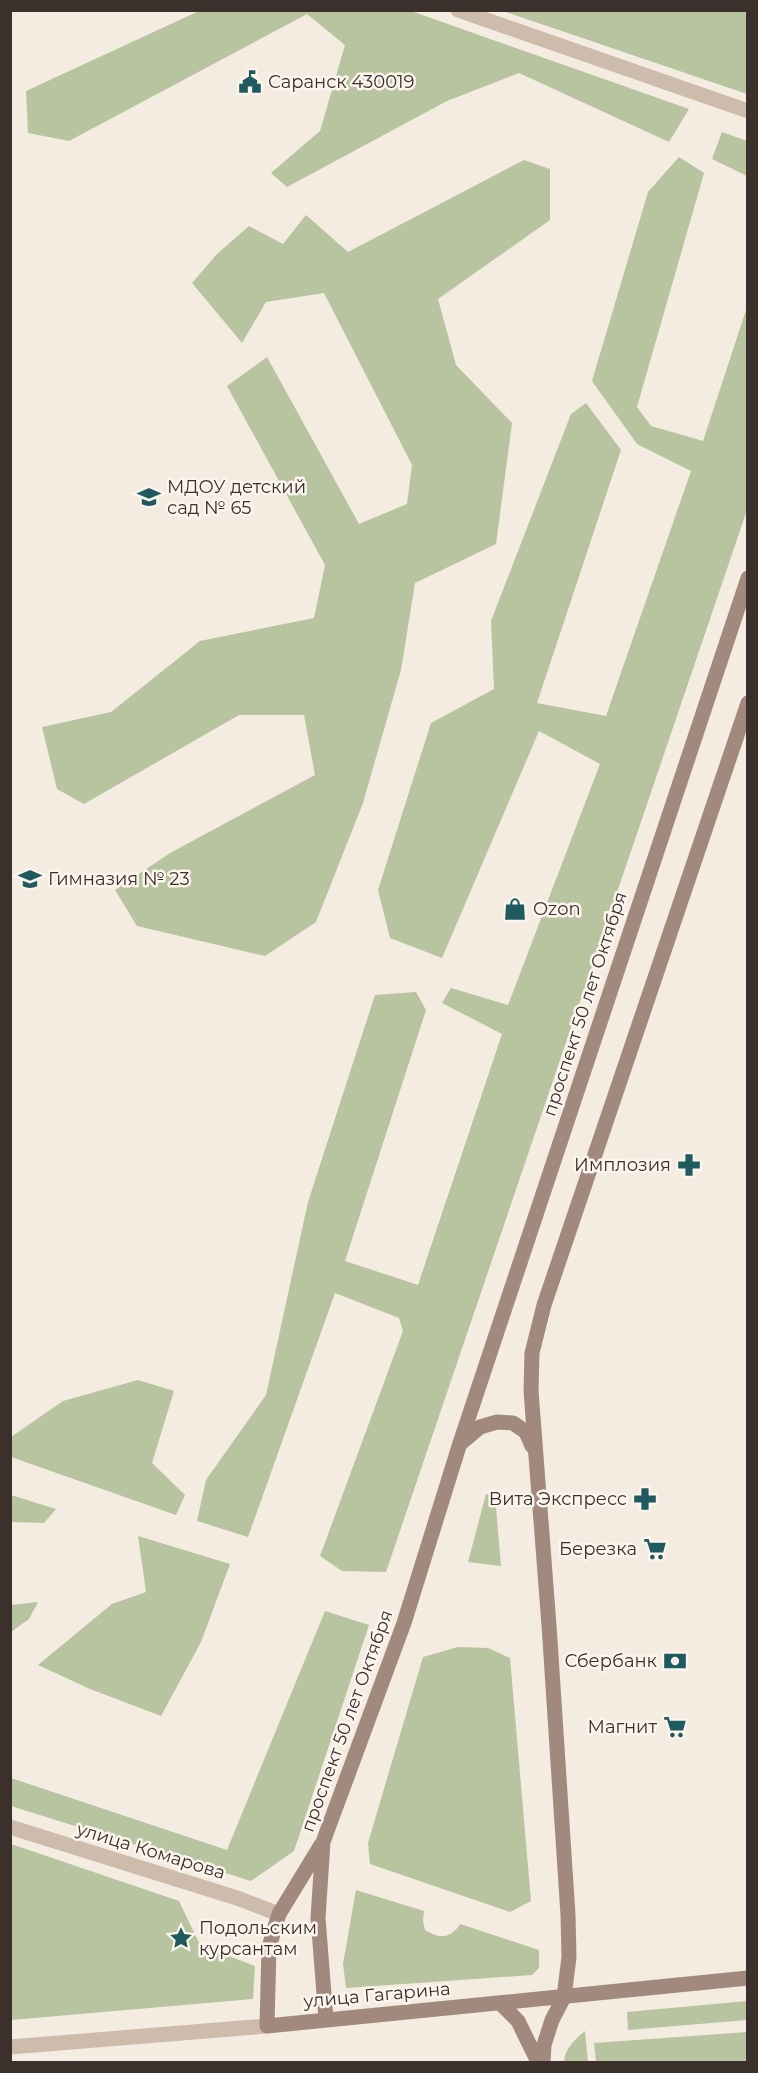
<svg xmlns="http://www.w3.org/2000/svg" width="758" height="2073" viewBox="0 0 758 2073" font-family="Montserrat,sans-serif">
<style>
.green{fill:#b8c4a0}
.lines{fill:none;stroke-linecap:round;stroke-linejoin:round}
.minor{stroke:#cdbbac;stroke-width:15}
.tertiary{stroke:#cdbbac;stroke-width:15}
.secondary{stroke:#a18a7d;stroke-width:15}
.labels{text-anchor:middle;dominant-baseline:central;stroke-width:5;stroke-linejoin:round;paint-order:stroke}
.poi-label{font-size:18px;fill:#3b302b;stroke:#fbf5ee;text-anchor:start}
.street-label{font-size:18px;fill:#3b302b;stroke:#fbf5ee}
</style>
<rect width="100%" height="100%" fill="#f4ebe1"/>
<g class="green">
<polygon points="411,11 689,109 669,142 519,73 447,101 287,187 271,173 320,131 345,45 307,14 69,141 28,133 26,91 199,11"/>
<polygon points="503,11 747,11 747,94"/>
<polygon points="722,132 747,141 747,176 712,159"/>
<polygon points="679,157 704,173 637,407 651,426 703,441 747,307 747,510 386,1572 342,1571 320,1556 403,1331 399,1318 335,1293 248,1537 197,1521 206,1480 266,1395 308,1202 375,995 416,992 426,1010 345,1261 418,1285 502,1034 442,1003 451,988 508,1005 600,764 539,731 442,958 390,938 378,890 431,723 494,689 491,621 571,414 586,403 621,450 537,703 606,716 691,471 637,444 592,381 648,192"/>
<polygon points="524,160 550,169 550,220 438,299 456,365 512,423 496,544 415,583 401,670 363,803 316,922 265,956 137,926 115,890 170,853 315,775 304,715 239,715 84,804 57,789 42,727 111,712 200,641 314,618 325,565 227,386 267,357 359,524 407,504 412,465 324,293 266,302 242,343 192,283 217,254 249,226 283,244 306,215 348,252"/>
<polygon points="138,1380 174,1391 152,1463 185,1495 176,1515 11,1457 11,1437 63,1401"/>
<polygon points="486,1494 495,1495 501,1566 468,1562"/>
<polygon points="11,1495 56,1509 44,1523 11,1522"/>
<polygon points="138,1536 230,1564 201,1642 161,1716 90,1689 38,1665 112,1604 146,1592"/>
<polygon points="38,1602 29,1619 11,1632 11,1605"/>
<polygon points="325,1611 369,1625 294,1851 251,1881 11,1806 11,1778 227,1850"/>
<polygon points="458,1647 488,1648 510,1658 531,1901 510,1912 370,1864 368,1843 423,1657"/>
<polygon points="11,1844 179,1901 200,1945 255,1966 253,1999 11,2020"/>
<path d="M356,1890L424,1911L423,1921L425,1930C439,1939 451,1939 460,1924L539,1950V1968L532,1975L346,1988L343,1964Z"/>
<polygon points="747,2001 747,2020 628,2030 627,2012"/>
<path d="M585,2031L588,2062H564C564,2050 576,2038 585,2031Z"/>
<polygon points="747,2032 747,2062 596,2062 594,2043"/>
</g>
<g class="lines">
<polyline class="minor" points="10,1827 237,1898 279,1914"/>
<g class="tertiary">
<polyline points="458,10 748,111"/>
<polyline points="10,2047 267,2026"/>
</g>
<g class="secondary">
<polyline points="461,1443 480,1427 497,1422 513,1423 526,1432 532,1446"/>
<polyline points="321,1845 279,1914 269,1947 267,2026 748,1978"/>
<polyline points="500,2003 518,2021 538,2062"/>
<polyline points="326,2019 318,1918 323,1842 404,1623 460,1443 748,578"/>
<polyline points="543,2062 544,2045 552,2020 564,1997 569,1957 568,1915 549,1625 531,1391 532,1353 544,1305 748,703"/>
</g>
</g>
<defs>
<g id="civic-bare" transform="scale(1.8)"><path d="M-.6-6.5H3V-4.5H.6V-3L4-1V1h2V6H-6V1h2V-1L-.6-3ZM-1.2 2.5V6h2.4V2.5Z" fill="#1f5a5e" stroke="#fbf5ee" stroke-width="2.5" paint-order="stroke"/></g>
<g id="school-bare" transform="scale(1.8)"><path d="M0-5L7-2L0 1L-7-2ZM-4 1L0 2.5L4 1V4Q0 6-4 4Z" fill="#1f5a5e" stroke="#fbf5ee" stroke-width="2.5" paint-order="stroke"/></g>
<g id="shop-bare" transform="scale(1.8)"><path d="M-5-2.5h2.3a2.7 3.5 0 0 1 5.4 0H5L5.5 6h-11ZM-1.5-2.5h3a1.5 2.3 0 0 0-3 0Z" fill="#1f5a5e" stroke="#fbf5ee" stroke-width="2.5" paint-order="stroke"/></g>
<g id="pharmacy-bare" transform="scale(1.8)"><path d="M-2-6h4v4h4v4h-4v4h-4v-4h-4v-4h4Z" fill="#1f5a5e" stroke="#fbf5ee" stroke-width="2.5" paint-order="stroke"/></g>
<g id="supermarket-bare" transform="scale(1.8)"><path d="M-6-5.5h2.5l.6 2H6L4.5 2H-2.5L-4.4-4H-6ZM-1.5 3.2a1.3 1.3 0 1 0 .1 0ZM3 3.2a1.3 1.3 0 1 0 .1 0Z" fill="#1f5a5e" stroke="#fbf5ee" stroke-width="2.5" paint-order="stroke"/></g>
<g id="bank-bare" transform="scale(1.8)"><path d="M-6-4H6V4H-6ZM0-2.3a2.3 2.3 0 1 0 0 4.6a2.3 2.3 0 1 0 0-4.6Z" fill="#1f5a5e" stroke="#fbf5ee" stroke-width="2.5" paint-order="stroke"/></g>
<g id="sight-bare" transform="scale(1.8)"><path d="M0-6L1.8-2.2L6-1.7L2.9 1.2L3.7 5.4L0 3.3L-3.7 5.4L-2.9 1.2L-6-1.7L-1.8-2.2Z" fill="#1f5a5e" stroke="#fbf5ee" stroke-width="2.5" paint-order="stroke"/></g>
</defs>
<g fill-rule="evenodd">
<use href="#civic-bare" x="250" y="82"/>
<use href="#school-bare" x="149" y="497"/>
<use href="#school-bare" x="30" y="879"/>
<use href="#shop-bare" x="515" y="909"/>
<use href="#pharmacy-bare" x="689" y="1165"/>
<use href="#pharmacy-bare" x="645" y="1499"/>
<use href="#supermarket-bare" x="655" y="1549"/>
<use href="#bank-bare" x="675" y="1661"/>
<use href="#supermarket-bare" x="675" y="1727"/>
<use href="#sight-bare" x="181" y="1938"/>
</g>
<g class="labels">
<g class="poi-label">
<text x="268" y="82">Саранск 430019</text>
<text x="167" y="487">МДОУ детский<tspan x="167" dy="21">сад № 65</tspan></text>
<text x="48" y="879">Гимназия № 23</text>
<text x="533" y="909">Ozon</text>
<text x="671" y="1165" text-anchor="end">Имплозия</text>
<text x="627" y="1499" text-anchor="end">Вита Экспресс</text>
<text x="637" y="1549" text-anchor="end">Березка</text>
<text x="657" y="1661" text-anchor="end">Сбербанк</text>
<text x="657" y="1727" text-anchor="end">Магнит</text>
<text x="199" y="1928">Подольским<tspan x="199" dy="21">курсантам</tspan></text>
</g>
<g class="street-label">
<text transform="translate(585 1004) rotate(-72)">проспект 50 лет Октября</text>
<text transform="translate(347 1721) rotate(-70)">проспект 50 лет Октября</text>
<text transform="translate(151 1851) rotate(17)">улица Комарова</text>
<text transform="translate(377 1995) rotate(-5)">улица Гагарина</text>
</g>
</g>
<rect width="758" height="2073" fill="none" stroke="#3b302b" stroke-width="24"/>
</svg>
